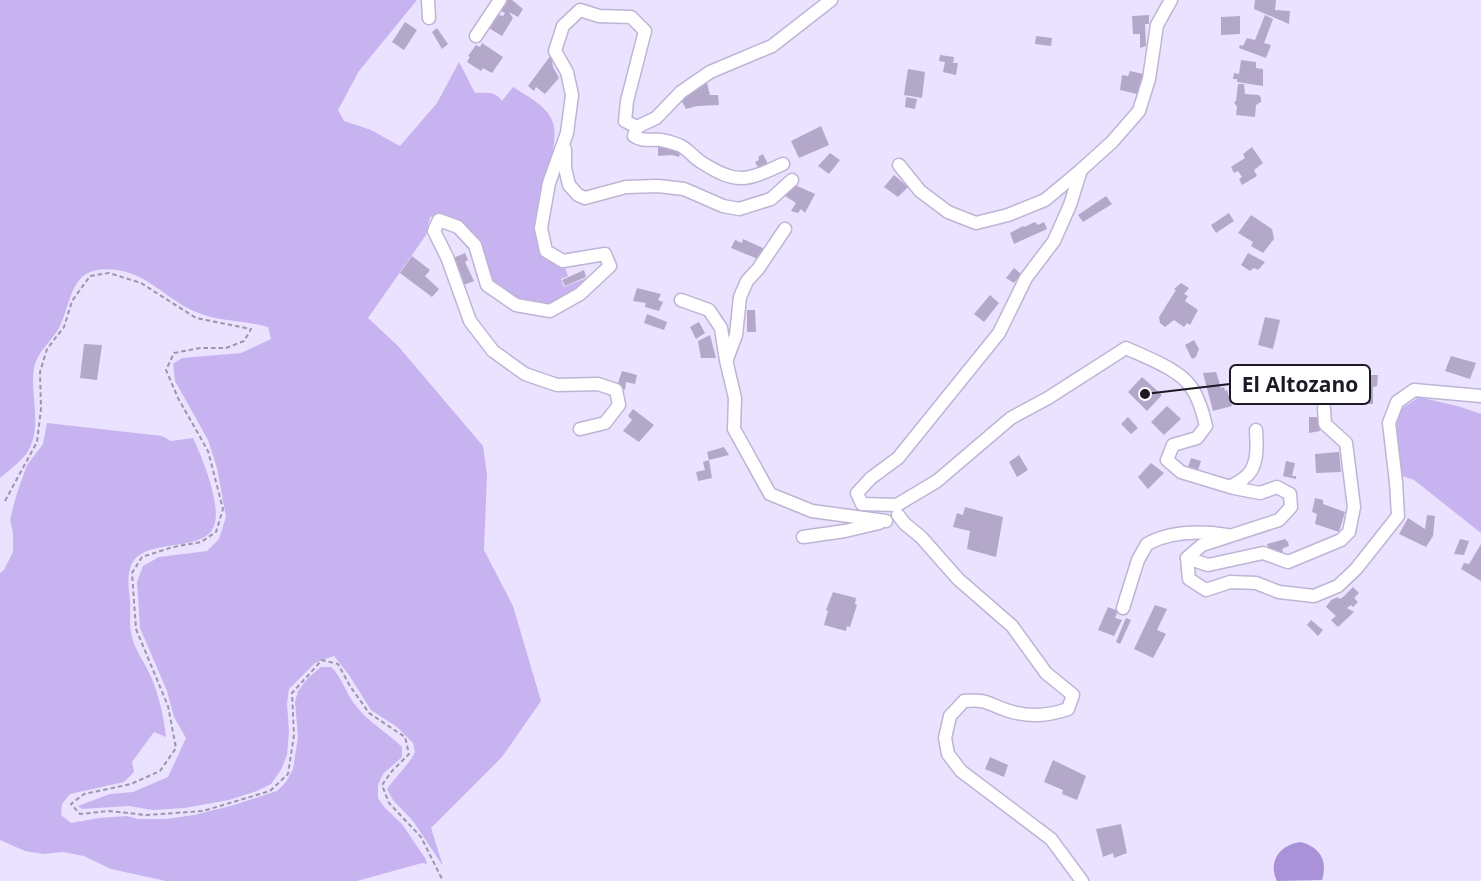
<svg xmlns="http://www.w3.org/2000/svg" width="1481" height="881" viewBox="0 0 1481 881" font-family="'Open Sans',sans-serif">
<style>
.green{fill:#c7b3ef}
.water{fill:#aa92d9}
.building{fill:#b3a8ca}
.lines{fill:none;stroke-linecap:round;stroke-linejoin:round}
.minor-casing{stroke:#beb4d5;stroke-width:15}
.path{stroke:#9c95ab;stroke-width:2;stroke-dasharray:4.5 3;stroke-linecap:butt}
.minor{stroke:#fff;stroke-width:12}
.leader{fill:none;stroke:#1d1925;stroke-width:2}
.callout-dot{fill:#1d1925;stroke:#fff;stroke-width:2}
.callout{fill:#fff;stroke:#1d1925;stroke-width:2}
.callout-label{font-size:21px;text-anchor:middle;font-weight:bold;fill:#1d1925}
</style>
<rect width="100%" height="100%" fill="#eae2fe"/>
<g class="green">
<path d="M0,0H417L359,71L338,110L344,121L371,130L400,146L437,103L459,62L475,93C487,93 495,91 502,101L513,87C528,97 548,106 553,123C565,159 502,258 564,265L568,276L561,279L564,287L602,272L583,287L547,307L518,301L491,283L462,225L442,214L430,217L426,235L368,318L398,346L483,446L487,475L484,550L513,606L541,701L502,757L431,828L443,866L413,821L393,800L387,789C396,776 408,766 415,752L413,743L397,727L371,710L349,675L334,656L315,663L289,689L287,704L289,731L287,755L281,770L271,784L257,791L229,800L184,808L153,810L129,806L82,809L78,806L110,794L133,792L168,777L186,738L174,717L167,691L140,628L137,582L143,566L159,557L207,551L219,539L226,517L217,468L208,440L175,381L173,364L182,358L241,353L271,339L268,327C244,320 219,322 196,312C169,301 148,274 117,270C71,264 74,294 60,326C53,340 37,352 34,368C30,394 41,421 31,445C27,458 10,469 0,478Z"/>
<polygon points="1419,397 1461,407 1481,414 1481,533 1414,480 1402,476 1396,428 1401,409"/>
<path d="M47,423L162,436L171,441L193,438C202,457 222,505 214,526C203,555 138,535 130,569C127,580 129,590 130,601C131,612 129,622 131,633C134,650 146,664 152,679C159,697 164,717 166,737L154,732L132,762L134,772L124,782L70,794L62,804L61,815L71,823L99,818L127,816L138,819H166L194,815L234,805L277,791L286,782L293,769L298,737L295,702L298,691L308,678L321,667H331C343,678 345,693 356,706C369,723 387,732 402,747V757L383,774L378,785V798L385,808L402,824L425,858L427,864L422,863L357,881H166L111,869L84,856L63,852L44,854L25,851L0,840V573L4,570L13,552V533L10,520L16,496L27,465L43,444Z"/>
</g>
<path class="water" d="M1301,842C1320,847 1328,861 1322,880L1277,881C1267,861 1281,844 1301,842Z"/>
<g class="building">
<polygon points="505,0 512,0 523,9 518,17 509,12 513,18 502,36 487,27 495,14 503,16 505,13 499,10"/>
<polygon points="1255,0 1276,0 1275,10 1290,11 1289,24 1254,9"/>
<polygon points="1149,15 1149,24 1145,24 1146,46 1140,48 1140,34 1133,34 1132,16"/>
<polygon points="1265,15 1273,19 1264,43 1271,45 1266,58 1239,48 1240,45 1243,46 1247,38 1255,40"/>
<polygon points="1240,16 1240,34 1221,35 1221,17"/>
<polygon points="405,22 417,30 404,50 392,42"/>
<polygon points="437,28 448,44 442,49 432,32"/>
<polygon points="1036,36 1052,38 1051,46 1035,44"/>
<polygon points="482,43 503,57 492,73 483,68 481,71 467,62 470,57 468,56 476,45 480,47"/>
<polygon points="551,55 553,67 559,78 545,94 536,87 534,91 528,86"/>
<polygon points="940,55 954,57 953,63 958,63 956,75 943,72 945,62 939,61"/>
<polygon points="1241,60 1256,62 1256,68 1263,69 1263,86 1237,82 1237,79 1233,79 1234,73 1239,74"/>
<polygon points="908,69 925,72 922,98 904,95"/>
<polygon points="1130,71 1143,74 1137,94 1120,90 1122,75 1128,76"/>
<polygon points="706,79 710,95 718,95 719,105 697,106 686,109 680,98"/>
<polygon points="1238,84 1244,84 1245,94 1259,95 1261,98 1261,102 1256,105 1255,117 1236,115 1237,107 1234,102 1236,101"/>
<polygon points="906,97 917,99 915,109 905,107"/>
<polygon points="821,126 829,145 799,158 791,141"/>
<polygon points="658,145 681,150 679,157 672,155 658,156"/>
<polygon points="1252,147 1263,163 1254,170 1257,176 1242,185 1239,179 1242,177 1238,171 1234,173 1231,167 1245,158 1243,154"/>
<polygon points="830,153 840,160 829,174 818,166"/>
<polygon points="763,154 769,166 760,171 755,162 759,160 758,157"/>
<polygon points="894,175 908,187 898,197 884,187"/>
<polygon points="793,184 815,194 805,213 801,209 798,213 791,211 796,203 785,196"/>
<polygon points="1106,196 1112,204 1083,222 1078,215"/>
<polygon points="1229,213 1234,221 1216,233 1211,225"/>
<polygon points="1251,215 1272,229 1274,239 1263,253 1251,246 1253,242 1238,233"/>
<polygon points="1035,222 1038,225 1044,222 1047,229 1014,244 1010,233 1023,226 1024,227"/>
<polygon points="743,239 765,249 758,259 731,248 735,240 742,243"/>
<polygon points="465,253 468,260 465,262 474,281 464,285 451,259"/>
<polygon points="1248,253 1265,262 1258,270 1254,268 1250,271 1241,265"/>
<polygon points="412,256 430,270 425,276 439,289 432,297 400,273"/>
<polygon points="1014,268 1021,274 1014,283 1006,278"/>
<polygon points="584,270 586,277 565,286 562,280"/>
<polygon points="1181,283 1189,288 1184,294 1188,296 1185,301 1198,310 1190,325 1187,323 1184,327 1174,320 1165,327 1160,323 1159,317 1176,290 1174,289"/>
<polygon points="637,288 661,294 658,300 663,302 659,311 645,307 646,303 633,301"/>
<polygon points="990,295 999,303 984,322 974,314"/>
<polygon points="747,310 755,310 756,332 747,332"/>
<polygon points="647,314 667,322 664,330 644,323"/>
<polygon points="1265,317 1280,320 1273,349 1258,345"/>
<polygon points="699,322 705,333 696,339 690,327"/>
<polygon points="710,335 716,358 701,358 698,341"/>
<polygon points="1194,340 1199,349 1196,357 1192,359 1185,345"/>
<polygon points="84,344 102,345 97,380 80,378"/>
<polygon points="1451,356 1476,363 1470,379 1445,371"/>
<polygon points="1367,369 1368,375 1378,375 1377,386 1373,387 1373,404 1363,404 1363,370"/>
<polygon points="622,371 637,375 635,384 626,382 625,390 617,386"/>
<polygon points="1216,372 1221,388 1224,387 1225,391 1227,390 1232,406 1213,411 1203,373"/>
<polygon points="1142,377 1162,395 1147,411 1128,392"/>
<polygon points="1167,406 1181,419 1164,435 1151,422"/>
<polygon points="633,409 654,425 639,442 623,431 632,420 628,416"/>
<polygon points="1128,417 1138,428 1131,434 1121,424"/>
<polygon points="1309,417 1320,417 1320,431 1309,433"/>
<polygon points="724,447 729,455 709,460 707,452"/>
<polygon points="1339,452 1341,472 1316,473 1315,454"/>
<polygon points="1019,455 1028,470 1017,477 1009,462"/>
<polygon points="1191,458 1201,461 1198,470 1188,467"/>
<polygon points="709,460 712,478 698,481 696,472 705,470 703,462"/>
<polygon points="1286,461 1295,463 1292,476 1296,476 1296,479 1283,476"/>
<polygon points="1151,463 1164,473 1148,489 1138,477"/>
<polygon points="1315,498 1323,500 1323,504 1345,512 1339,532 1315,524 1317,514 1312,512"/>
<polygon points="965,507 1003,517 996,557 967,549 970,531 953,527 957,513 963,515"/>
<polygon points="1427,515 1435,516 1433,536 1426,547 1399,534 1408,518 1425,529"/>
<polygon points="1285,539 1288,542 1289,546 1282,549 1283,552 1270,554 1267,544"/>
<polygon points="1460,539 1469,541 1464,555 1454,554"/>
<polygon points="1481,544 1481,581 1461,569 1464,563 1469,564 1471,561"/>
<polygon points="1353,587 1359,593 1354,598 1358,602 1353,607 1351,605 1347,608 1354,612 1338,627 1331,620 1336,616 1326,607 1331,600 1338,597 1339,599 1343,597"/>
<polygon points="833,592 856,598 855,604 857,605 850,627 847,626 846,631 824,625 828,611 826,610"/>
<polygon points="1155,605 1167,609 1157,630 1166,634 1153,658 1134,649"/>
<polygon points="1108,607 1118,611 1115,618 1122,620 1114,636 1098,630"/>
<polygon points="1126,618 1131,620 1120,644 1116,642"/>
<polygon points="1311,620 1323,630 1318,636 1307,625"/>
<polygon points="990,757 1008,765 1004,777 985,769"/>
<polygon points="1053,760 1086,776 1077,800 1062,794 1063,790 1044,782"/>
<polygon points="1121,824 1127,853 1114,858 1113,853 1103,857 1096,829"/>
</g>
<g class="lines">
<g class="minor-casing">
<g id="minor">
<polyline points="428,0 429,18"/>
<path d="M1171,0L1157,25L1149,79L1139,111L1112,142L1081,170L1070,205L1054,241L1026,278L999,333L898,458L871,478L857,493L862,504L897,505L937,481L1011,418L1048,398L1126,348C1145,357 1179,369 1191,387C1199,398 1203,413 1206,426L1197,438L1173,445L1167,460L1181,472L1234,488L1260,493L1277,487L1290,494L1291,507L1279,520L1202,545L1187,558L1189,579L1206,590L1230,582L1256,583L1279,592L1314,596L1338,586L1356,569L1398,516L1396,482L1389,423L1397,402L1414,390L1481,396"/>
<polyline points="476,36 500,0"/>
<path d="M637,127L634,136C643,142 651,139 661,140C667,141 673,143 679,145C687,148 693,157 701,162C737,185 746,181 783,164"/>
<polyline points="565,149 565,168 569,185 578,195 585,198 626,187 658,186 684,189 723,206 739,209 771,199 792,180"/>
<polyline points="899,165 920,191 948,212 976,223 1008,215 1045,200 1081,170"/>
<polyline points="681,300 709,310 721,328 726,360 735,398 734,429 770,494 812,511 886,521"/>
<polyline points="727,359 736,335 740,297 747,281 758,269 785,229"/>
<polyline points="580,429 605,423 619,405 616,390 598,384 557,385 525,374 493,351 470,321 447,257 434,231 439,220 458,227 475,245 487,285 516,305 550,311 580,294 610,266 605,254 563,261 546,251 541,228 549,183 567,133 572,95 567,72 555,51 563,26 580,10 599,16 631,17 645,31 627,101 625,121 637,127 656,118 681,92 710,72 772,46 831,0"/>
<path d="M1231,487C1234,484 1239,482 1243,479C1259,468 1257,447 1256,430"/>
<path d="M898,515L905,524L921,537L958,579L1012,626L1046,673L1073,695L1068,709C1048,716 1026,717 1006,710C986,703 987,699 964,701L950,716L945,738L948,754L961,771L1051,839L1082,881"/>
<polyline points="803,537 845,531 879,523"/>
<polyline points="1187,558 1208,565 1263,553 1288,562 1341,540 1349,532 1354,507 1346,443 1325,424 1324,408"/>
<path d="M1123,608L1138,560L1147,544C1171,531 1201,531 1227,535"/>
</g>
</g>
<polyline class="path" points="5,501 37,442 41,409 40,372 47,349 64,327 72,301 90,276 109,273 141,283 196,318 251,329 244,341 226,348 200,348 174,353 166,370 178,398 208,451 223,509 216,532 201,542 173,547 142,557 132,573 136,629 168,706 176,748 160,771 131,784 84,794 71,804 80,814 109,811 146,815 203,811 270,791 288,774 294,735 292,693 322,660 338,664 350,686 369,713 405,737 409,754 392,771 382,785 389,803 421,837 443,881"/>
<use href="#minor" class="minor"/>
</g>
<path class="leader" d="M1145 394L1230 384"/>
<circle class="callout-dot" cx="1145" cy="394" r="6"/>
<rect class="callout" x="1230" y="365" width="140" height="39" rx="6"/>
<g class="callout-label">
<text x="1300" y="392">El Altozano</text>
</g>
</svg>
